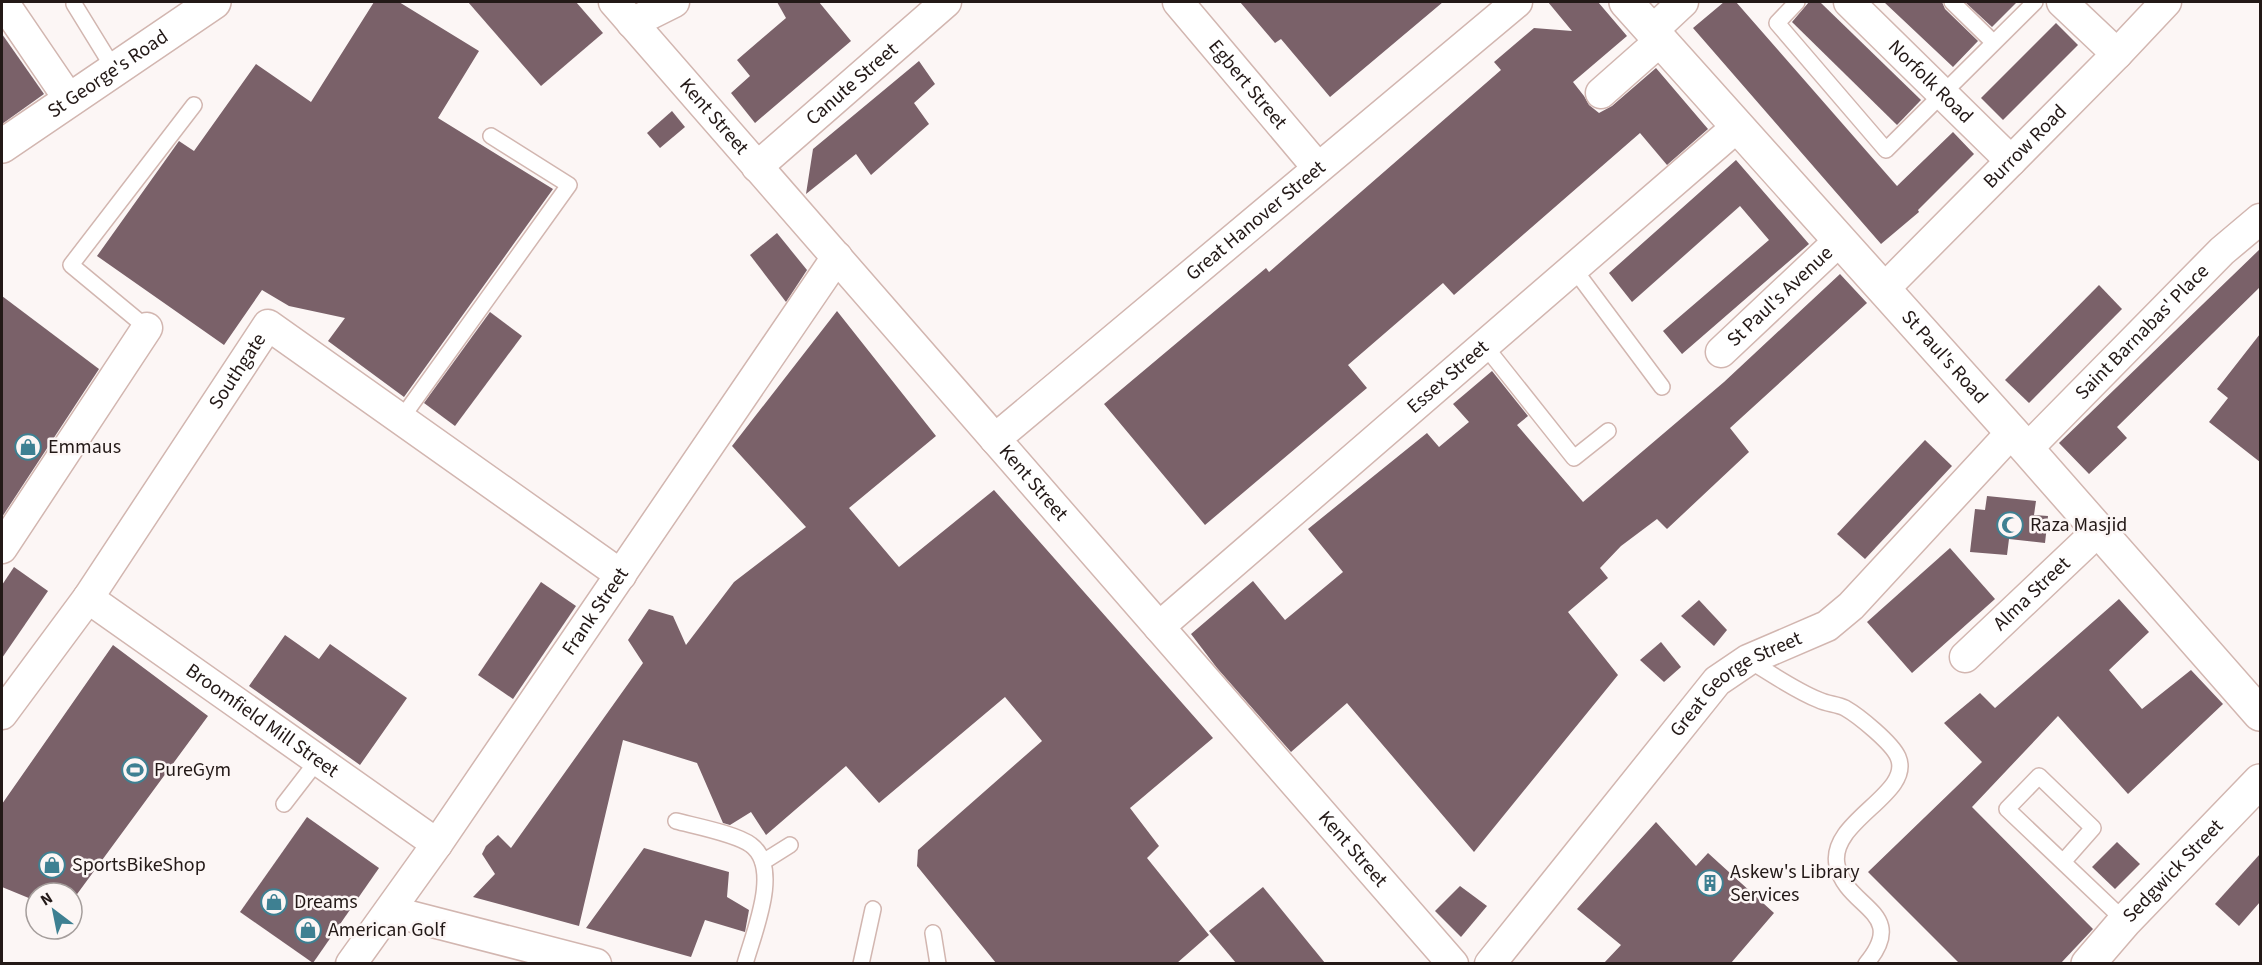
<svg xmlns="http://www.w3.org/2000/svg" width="2262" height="965" viewBox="0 0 2262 965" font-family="'Source Sans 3',sans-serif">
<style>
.building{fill:#7a6169}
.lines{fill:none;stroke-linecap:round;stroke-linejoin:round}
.lane-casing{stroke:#d2b6b0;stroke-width:18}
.street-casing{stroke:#d2b6b0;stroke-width:33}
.secondary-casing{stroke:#d2b6b0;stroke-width:36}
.lane{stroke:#fff;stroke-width:15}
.street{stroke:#fff;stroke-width:30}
.secondary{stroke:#fff;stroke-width:33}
.labels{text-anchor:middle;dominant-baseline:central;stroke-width:5;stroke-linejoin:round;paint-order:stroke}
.street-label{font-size:20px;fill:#231917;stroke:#fcf6f5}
.poi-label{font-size:20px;fill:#231917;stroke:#fcf6f5;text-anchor:start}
</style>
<rect width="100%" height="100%" fill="#fcf6f5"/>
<g class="building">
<polygon points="374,2 399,2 479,51 438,118 553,189 404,397 328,341 345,318 289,306 262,290 224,345 97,256 179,141 194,151 256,64 311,102"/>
<polygon points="468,2 576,2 603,33 541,86"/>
<polygon points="777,2 819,2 851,41 755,123 731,93 750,76 737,60 786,18"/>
<polygon points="1240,2 1443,2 1330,97 1281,39 1275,43"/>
<polygon points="1548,2 1598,2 1627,36 1573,82 1584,96 1589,105 1599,113 1612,106 1656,68 1708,129 1667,165 1640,133 1454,295 1443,283 1348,365 1367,388 1205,525 1104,404 1266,268 1269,272 1501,70 1494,62 1534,28 1572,31"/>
<polygon points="1724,2 1736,2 1897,186 1953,132 1974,154 1918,210 1919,212 1881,244 1693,28"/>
<polygon points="1809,2 1820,2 1921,100 1897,125 1792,22"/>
<polygon points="1884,2 1942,2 1945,9 1978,41 1953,67"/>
<polygon points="1965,2 2017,2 1992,27"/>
<polygon points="2056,23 2078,45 2003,120 1981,98"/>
<polygon points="2,34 44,94 2,124"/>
<polygon points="919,61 935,84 914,103 929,124 871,175 856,154 806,194 813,149"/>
<polygon points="672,111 685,127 660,148 647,133"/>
<polygon points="1736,160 1809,244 1682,354 1663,331 1769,240 1740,206 1632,302 1609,273"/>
<polygon points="777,233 807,270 786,302 750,255"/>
<polygon points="2260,249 2260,287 2117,427 2127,438 2089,474 2059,443"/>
<polygon points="1840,274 1867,303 1730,428 1749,452 1667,529 1657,519 1621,546 1600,568 1608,578 1568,612 1618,675 1474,852 1347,703 1291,752 1217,668 1191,634 1253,581 1285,620 1343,572 1308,529 1427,433 1439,447 1469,422 1453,404 1492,371 1528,416 1517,425 1583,502 1724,382"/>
<polygon points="2099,285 2122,309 2029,403 2005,380"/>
<polygon points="2,296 99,369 2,517"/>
<polygon points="837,311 936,436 849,508 899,567 994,490 1213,738 1130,808 1159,846 1147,858 1209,935 1177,963 996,963 917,866 918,850 1042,741 1005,697 879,803 846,766 766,835 751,812 730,825 723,823 697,763 623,740 579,926 473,897 495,874 482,854 486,846 498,835 511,848 643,663 628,640 649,609 673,616 686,645 734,582 806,527 732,446"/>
<polygon points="490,312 522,336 455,426 424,403"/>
<polygon points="2260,334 2260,462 2209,422 2228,398 2217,389"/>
<polygon points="1925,440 1952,466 1865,559 1837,534"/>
<polygon points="1987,496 2036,501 2034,515 2048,516 2045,543 2009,539 2007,555 1970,552 1975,509 1985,510"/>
<polygon points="1950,548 1995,599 1912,673 1867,622"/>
<polygon points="14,567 48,591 2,658 2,585"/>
<polygon points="541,582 576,606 513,699 478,675"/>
<polygon points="2119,599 2149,632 2109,670 2142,709 2191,670 2223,704 2128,794 2058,716 1972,807 2093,929 2061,963 1959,963 1868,872 1982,762 1944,723 1980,693 1995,708"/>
<polygon points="1699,600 1727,630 1714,646 1681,616"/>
<polygon points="285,635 319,659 330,644 407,698 360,765 249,686"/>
<polygon points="1661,642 1681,667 1664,682 1640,660"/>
<polygon points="113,645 208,716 72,901 72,893 36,893 36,901 2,887 2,804"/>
<polygon points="307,817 379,868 313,963 240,912"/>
<polygon points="1656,822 1696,866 1708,853 1774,913 1731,963 1604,963 1621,945 1577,909"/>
<polygon points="2117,842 2140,864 2115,889 2092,867"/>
<polygon points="644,848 729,872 727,897 749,910 745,932 705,920 691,957 586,928"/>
<polygon points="2260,854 2260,902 2239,926 2215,904"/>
<polygon points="1460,886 1487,906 1461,937 1435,911"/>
<polygon points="1263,887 1325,963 1236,963 1209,931"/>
</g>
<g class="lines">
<g class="lane-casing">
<g id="lane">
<polyline points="75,2 74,4 114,69"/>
<polyline points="1797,2 1777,23 1886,150 2035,2"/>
<polyline points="1952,2 1993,42"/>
<polyline points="1574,269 1662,387"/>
<polyline points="147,328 71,265 194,105"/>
<polyline points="1485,346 1574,458 1608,431"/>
<polyline points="401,419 569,185 491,136"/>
<path d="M1748,660C1771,673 1794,690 1819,700C1827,704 1837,704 1845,708C1859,716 1892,743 1898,757C1914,794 1828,821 1837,865C1846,909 1910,911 1866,964"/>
<polyline points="284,804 318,760"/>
<path d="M676,821C695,826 737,834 751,845C782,868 753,934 745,964"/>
<polyline points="763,862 790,845"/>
<polyline points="2063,862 2093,828 2039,776 2007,809 2125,921"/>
<polyline points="933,933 938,964"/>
<polyline points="861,964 873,909"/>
</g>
</g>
<g class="street-casing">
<g id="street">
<polyline points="3,2 69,99"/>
<path id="s1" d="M614,2L1453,964"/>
<path id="s2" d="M1178,2L1318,168"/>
<path id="s3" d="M1849,2L2011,161"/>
<polyline points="2062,2 2117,54"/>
<polyline points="632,23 674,2"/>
<polyline points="1652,31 1683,2"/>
<polyline points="1601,93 1661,40"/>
<path id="s4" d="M757,167L946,2"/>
<path id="s5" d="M1883,290L2117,54L2166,2"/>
<path id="s6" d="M1721,352L1840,240"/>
<path id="s7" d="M995,439L1517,2"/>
<path id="s8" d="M2027,449L2222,251L2260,219"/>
<polyline points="2,548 147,328"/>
<path id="s9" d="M88,598L437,844"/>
<path id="s10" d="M1159,627L1738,126"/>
<path id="s11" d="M1965,657L2098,531"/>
<path id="s12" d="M2,714L88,598L268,325L621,575"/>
<polyline points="390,911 596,964"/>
<path id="s13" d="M351,964L437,844L837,257"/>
<path id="s14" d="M1490,964L1717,681L1748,660L1827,626L1851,606L2011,433"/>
</g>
</g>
<g class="secondary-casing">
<g id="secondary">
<path id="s15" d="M1626,2L2027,449L2260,714"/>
<path id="s16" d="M2,146L214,2"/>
<path id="s17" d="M2088,964L2125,921L2260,781"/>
</g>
</g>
<use href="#lane" class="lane"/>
<use href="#street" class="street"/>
<use href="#secondary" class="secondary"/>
</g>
<defs>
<g id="shop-ring" transform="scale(1.35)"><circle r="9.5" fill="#fcf6f5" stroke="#3e8092" stroke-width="1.5"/><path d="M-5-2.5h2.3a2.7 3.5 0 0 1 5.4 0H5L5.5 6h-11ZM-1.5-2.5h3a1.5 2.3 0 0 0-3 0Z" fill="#3e8092"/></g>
<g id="mosque-ring" transform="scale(1.35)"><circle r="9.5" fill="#fcf6f5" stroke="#3e8092" stroke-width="1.5"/><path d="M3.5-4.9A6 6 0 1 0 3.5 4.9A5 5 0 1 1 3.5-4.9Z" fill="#3e8092"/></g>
<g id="stadium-ring" transform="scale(1.35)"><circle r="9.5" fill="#fcf6f5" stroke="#3e8092" stroke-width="1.5"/><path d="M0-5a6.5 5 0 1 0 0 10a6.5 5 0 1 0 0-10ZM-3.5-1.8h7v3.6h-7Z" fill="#3e8092"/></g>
<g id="building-ring" transform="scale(1.35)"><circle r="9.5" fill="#fcf6f5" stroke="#3e8092" stroke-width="1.5"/><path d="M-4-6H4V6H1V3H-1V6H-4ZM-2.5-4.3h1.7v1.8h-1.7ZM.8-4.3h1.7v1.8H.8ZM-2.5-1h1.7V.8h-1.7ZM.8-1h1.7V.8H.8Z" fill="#3e8092"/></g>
</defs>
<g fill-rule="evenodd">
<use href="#shop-ring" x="28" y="447"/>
<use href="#mosque-ring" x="2010" y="525"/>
<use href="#stadium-ring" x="135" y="770"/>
<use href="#shop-ring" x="52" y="865"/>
<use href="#building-ring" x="1710" y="883"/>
<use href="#shop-ring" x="274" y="902"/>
<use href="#shop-ring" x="308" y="930"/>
</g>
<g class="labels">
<g class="street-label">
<text stroke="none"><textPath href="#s16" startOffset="128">St George's Road</textPath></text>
<text stroke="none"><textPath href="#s3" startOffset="114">Norfolk Road</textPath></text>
<text stroke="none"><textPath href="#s4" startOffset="126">Canute Street</textPath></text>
<text stroke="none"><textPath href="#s2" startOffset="108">Egbert Street</textPath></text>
<text stroke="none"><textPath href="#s1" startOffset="152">Kent Street</textPath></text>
<text stroke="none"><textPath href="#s5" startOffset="202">Burrow Road</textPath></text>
<text stroke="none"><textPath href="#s7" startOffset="340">Great Hanover Street</textPath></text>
<text stroke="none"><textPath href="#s6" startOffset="81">St Paul's Avenue</textPath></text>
<text stroke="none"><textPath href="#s8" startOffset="164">Saint Barnabas' Place</textPath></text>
<text stroke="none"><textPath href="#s15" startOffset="477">St Paul's Road</textPath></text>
<text stroke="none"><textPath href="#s12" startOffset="416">Southgate</textPath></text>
<text stroke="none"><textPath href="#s10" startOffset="382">Essex Street</textPath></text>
<text stroke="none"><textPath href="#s1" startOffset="638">Kent Street</textPath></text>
<text stroke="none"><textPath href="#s11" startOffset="92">Alma Street</textPath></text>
<text stroke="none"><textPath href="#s13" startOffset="429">Frank Street</textPath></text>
<text stroke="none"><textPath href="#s14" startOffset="376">Great George Street</textPath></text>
<text stroke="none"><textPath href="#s9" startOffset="213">Broomfield Mill Street</textPath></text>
<text stroke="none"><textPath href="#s1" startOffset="1124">Kent Street</textPath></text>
<text stroke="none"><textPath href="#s17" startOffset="126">Sedgwick Street</textPath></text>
</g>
<g class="poi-label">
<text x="48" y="447">Emmaus</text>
<text x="2030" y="525">Raza Masjid</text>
<text x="154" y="770">PureGym</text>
<text x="72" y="865">SportsBikeShop</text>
<text x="1730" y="872">Askew's Library<tspan x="1730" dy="23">Services</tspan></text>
<text x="294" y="902">Dreams</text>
<text x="328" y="930">American Golf</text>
</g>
</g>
<rect width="2262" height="965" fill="none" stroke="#231917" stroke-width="6"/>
<g transform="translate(54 911) rotate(328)"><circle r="28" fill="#fcf6f5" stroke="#a59e9c" stroke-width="1.5"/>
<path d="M0-4.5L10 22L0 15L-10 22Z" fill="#3e8092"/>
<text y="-9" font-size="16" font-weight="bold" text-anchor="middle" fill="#231917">N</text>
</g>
</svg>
